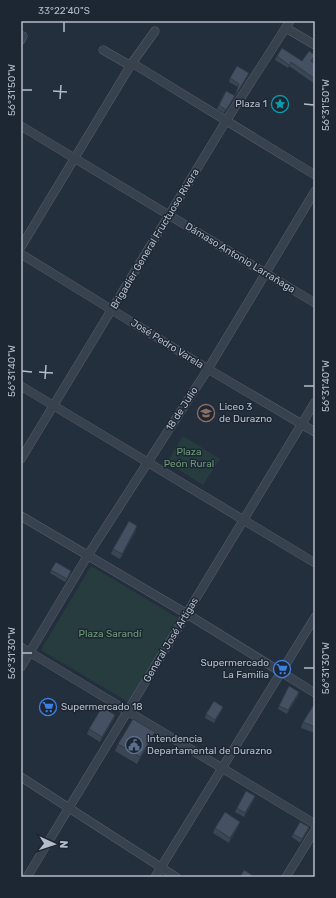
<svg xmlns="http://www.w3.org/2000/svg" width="336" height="898" viewBox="0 0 336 898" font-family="Rubik,sans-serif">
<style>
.green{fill:#263c3f}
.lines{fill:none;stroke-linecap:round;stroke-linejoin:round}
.minor-casing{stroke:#565f6c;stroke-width:9}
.minor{stroke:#38414e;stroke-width:8}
.wall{fill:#3b4654}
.shaded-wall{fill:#303945}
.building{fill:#455162;stroke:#303945}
.ticks{fill:none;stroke:#b4bcc9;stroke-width:1.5}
.labels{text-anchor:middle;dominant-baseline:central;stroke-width:3;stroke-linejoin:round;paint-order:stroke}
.poi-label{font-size:10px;fill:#b4bcc9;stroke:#1d2633;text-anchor:start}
.street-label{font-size:10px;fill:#b4bcc9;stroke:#1d2633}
.park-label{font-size:10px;fill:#6b9a76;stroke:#1d2633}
.neatline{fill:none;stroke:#b4bcc9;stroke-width:1.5}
.ticks-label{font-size:10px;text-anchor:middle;fill:#b4bcc9}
</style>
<rect width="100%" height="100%" fill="#242f3e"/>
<g class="green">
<polygon points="183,436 220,459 203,485 167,462"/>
<polygon points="91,566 178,618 128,702 41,650"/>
</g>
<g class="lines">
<g class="minor-casing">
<g id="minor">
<polyline points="286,28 315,45"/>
<polyline points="21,40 23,36"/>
<polyline points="103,50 131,66"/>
<polyline points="132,63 315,175"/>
<polyline points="21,126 315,303"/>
<polyline points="21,247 132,63 155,31"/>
<polyline points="21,254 208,369 315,432"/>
<polyline points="21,386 315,563"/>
<polyline points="21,459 226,121 290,21"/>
<polyline points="21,516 187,614 315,693"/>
<polyline points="21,647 315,824"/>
<polyline points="21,667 88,555 208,369 315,191"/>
<polyline points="21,777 176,877"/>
<polyline points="27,877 315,402"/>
<polyline points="155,877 315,617"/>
<polyline points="286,877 315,830"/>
</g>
</g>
<use href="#minor" class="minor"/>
</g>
<g class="wall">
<polygon points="277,56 302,61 314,59 312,62 315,64 315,84 289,66 288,68 275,60"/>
<polygon points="248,76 233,99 238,87 229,82 230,78"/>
<polygon points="233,99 224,113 217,109 219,105"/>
<polygon points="136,531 120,559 111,554 113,549"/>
<polygon points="51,570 70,574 65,582 50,573"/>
<polygon points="298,696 287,714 278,709 279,706"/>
<polygon points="315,703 315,733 301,728 303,722"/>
<polygon points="222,710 214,723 205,718 206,714"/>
<polygon points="115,715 113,720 100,742 87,734 89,729"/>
<polygon points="152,739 137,764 115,751 118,744"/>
<polygon points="255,796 254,800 244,817 235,812 237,808"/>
<polygon points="238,827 229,843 213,833 215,828"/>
<polygon points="309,827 308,831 300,843 292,837 293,834"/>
</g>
<g class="shaded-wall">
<polygon points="137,526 136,531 120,559 122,554"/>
<polygon points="299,692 298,696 287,714 288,710"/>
<polygon points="223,707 222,710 214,723 215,720"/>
<polygon points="115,715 113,720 100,742 102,737"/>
<polygon points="155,732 152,739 137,764 140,757"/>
<polygon points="255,796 254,800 244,817 245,813"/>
<polygon points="240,822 238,827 229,843 230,838"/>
<polygon points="309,827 308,831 300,843 302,839"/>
</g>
<g class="building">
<polygon points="282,48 302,61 309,51 315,55 311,61 315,64 315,79 291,62 289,65 277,56"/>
<polygon points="237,66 249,73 235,96 239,84 230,78"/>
<polygon points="226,91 235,96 226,110 219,105"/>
<polygon points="129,521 137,526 122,554 113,549"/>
<polygon points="56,562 71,571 67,579 51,570"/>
<polygon points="289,686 299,692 288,710 279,706"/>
<polygon points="214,701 223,707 215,720 206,714"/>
<polygon points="315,703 315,727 303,722"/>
<polygon points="102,707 115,715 102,737 89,729"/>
<polygon points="133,719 155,732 140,757 118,744"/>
<polygon points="246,791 255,796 245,813 237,808"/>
<polygon points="225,812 240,822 230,838 215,828"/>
<polygon points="300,822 309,827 302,839 293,834"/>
<polygon points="244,870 252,875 251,877 240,877"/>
</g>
<path class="ticks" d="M64,32V22M22,90H32M53,91L67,92M60,99L61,85M304,104L314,105M22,371L32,372M39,372L53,373M45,379L46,365M304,386H314M22,653H32M304,668H314"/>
<defs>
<g id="sight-ring" transform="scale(0.9)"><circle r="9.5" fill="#1d2633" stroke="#0f9aa8" stroke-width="1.5"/><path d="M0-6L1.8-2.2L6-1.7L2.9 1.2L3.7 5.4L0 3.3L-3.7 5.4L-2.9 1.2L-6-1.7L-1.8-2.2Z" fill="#0f9aa8"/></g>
<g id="school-ring" transform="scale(0.9)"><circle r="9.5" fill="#1d2633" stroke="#8d6e63" stroke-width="1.5"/><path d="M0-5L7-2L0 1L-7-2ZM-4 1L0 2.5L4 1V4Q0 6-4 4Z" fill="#8d6e63"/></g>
<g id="supermarket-ring" transform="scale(0.9)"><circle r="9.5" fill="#1d2633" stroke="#3f7fe0" stroke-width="1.5"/><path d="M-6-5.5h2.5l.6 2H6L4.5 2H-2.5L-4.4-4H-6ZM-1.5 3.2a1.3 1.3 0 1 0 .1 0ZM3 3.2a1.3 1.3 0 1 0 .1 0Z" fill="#3f7fe0"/></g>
<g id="civic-ring" transform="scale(0.9)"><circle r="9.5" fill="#1d2633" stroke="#5c6f8a" stroke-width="1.5"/><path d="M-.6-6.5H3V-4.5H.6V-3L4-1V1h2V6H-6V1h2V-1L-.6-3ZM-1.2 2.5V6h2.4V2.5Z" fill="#5c6f8a"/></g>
</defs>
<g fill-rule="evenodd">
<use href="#sight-ring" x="280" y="104"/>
<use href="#school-ring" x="206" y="413"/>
<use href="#supermarket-ring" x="282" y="669"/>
<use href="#supermarket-ring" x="48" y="707"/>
<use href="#civic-ring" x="134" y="745"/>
</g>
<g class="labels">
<g class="poi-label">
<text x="267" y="104" text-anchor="end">Plaza 1</text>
<text x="219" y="407">Liceo 3<tspan x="219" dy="12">de Durazno</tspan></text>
<text x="269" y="663" text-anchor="end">Supermercado<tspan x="269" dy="12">La Familia</tspan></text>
<text x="61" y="707">Supermercado 18</text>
<text x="147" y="739">Intendencia<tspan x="147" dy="12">Departamental de Durazno</tspan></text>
</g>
<g class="street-label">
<text transform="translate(155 239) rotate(-59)">Brigadier General Fructuoso Rivera</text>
<text transform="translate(240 258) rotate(31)">Dámaso Antonio Larrañaga</text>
<text transform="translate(167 344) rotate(32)">José Pedro Varela</text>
<text transform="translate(182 409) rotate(-57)">18 de Julio</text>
<text transform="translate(171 640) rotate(-59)">General José Artigas</text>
</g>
<g class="park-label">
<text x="189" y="452">Plaza<tspan x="189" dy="12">Peón Rural</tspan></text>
<text x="110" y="634">Plaza Sarandí</text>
</g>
</g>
<rect width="336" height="898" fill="none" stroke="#1d2633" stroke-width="44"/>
<g transform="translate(54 844) rotate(93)" stroke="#1d2633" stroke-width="3" paint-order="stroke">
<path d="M0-3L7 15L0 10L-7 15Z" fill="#b4bcc9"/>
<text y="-6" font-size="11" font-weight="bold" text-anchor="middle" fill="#b4bcc9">N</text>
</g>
<rect x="22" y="22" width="292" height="854" class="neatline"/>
<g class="ticks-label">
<text x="64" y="14">33°22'40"S</text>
<text transform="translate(11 90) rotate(-90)" y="4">56°31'50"W</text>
<text transform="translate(325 105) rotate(-90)" y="4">56°31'50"W</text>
<text transform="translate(11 371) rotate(-90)" y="4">56°31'40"W</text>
<text transform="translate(325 386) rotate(-90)" y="4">56°31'40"W</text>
<text transform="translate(11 653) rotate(-90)" y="4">56°31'30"W</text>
<text transform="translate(325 668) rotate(-90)" y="4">56°31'30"W</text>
</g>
</svg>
